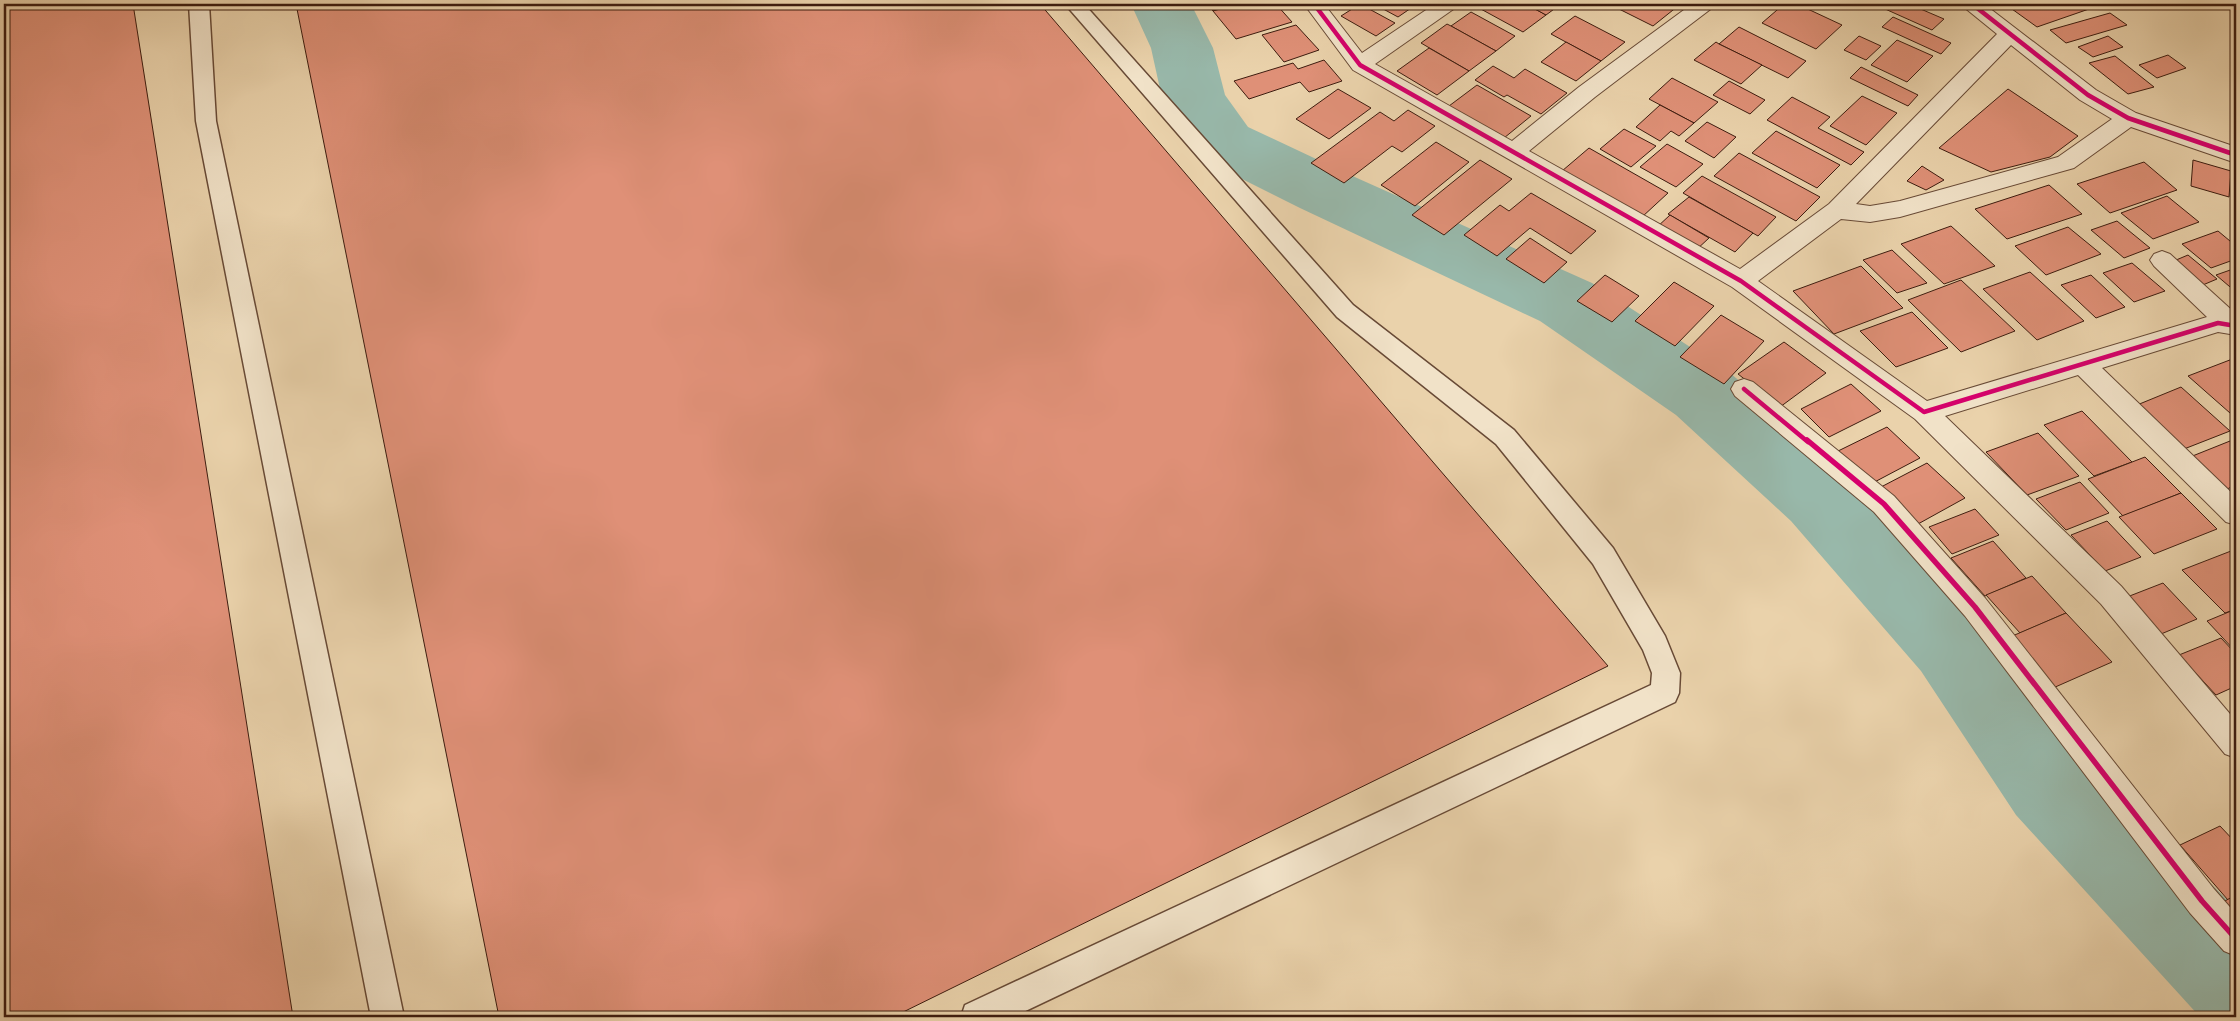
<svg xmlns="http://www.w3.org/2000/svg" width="2240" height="1021" viewBox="0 0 2240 1021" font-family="'Sorts Mill Goudy',serif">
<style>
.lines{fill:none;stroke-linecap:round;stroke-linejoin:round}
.river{fill:#98b8aa;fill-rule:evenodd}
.building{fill:#df9077;stroke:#3d1c0f}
.lane-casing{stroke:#684a36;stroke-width:3}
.street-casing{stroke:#684a36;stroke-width:2}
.lane{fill:#f1e2c8;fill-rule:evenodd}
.street{fill:#f1e2c8;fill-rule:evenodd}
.cycleway-far1-casing{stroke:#f1e2c8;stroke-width:7}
.cycleway-casing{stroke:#f1e2c8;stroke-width:9}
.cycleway-far1{stroke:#d6006c;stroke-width:4.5}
.cycleway{stroke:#d6006c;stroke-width:5.5}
</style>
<rect width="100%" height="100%" fill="#ead2ab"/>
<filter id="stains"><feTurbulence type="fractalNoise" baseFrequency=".004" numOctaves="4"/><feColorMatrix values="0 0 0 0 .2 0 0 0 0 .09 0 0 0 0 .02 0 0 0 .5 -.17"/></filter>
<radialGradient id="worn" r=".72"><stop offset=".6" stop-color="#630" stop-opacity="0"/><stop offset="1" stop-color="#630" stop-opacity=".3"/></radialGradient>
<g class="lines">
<polygon class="river" points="1131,4 1191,4 1213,48 1225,95 1248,127 1348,174 1592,283 1730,373 1849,473 1983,615 2082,753 2236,909 2236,1017 2200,1017 2016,815 1921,671 1791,521 1676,415 1540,321 1300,208 1202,159 1162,98 1151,48"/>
</g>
<g class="building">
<polygon points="4,4 133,4 293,1017 4,1017"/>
<polygon points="296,4 1040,4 1608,666 893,1017 499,1017"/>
<polygon points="1207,4 1238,4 1213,11"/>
<polygon points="1238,4 1276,4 1292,22 1236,39 1213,11"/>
<polygon points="1360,4 1395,23 1376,36 1341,16"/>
<polygon points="1374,4 1417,4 1398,17"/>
<polygon points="1485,4 1526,4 1546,15 1523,32 1479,8"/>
<polygon points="1526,4 1561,4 1546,15"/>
<polygon points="1609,4 1673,4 1678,6 1653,26"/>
<polygon points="1784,4 1797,4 1842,25 1816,49 1762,23"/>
<polygon points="1874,4 1909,4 1944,19 1932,30"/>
<polygon points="2005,4 2082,4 2089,9 2037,27"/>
<polygon points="1471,12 1515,36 1496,51 1451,26"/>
<polygon points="2110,13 2127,25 2066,43 2050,30"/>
<polygon points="1575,16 1625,42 1601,61 1551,34"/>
<polygon points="1893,17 1951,43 1941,54 1882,27"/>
<polygon points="1447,24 1451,26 1496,51 1469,71 1421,43"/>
<polygon points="1296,25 1319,50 1284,62 1262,35"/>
<polygon points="1739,27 1806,61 1788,78 1719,44"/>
<polygon points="1859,36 1881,46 1866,60 1844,50"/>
<polygon points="2108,36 2123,47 2093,57 2078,47"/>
<polygon points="1897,40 1933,56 1907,82 1871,65"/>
<polygon points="1566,42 1601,61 1576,81 1541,62"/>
<polygon points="1716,42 1719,44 1762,65 1741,84 1694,60"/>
<polygon points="1429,48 1469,71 1437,95 1397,71"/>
<polygon points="2168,55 2186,68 2157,78 2139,65"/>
<polygon points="2115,56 2154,87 2128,94 2089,63"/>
<polygon points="1324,60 1342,81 1309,92 1300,82 1249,99 1234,81 1293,63 1298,69"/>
<polygon points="1493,66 1514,78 1525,69 1567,93 1541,114 1507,95 1504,97 1475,80"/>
<polygon points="1861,67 1918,95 1908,106 1850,78"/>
<polygon points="1672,78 1718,102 1694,123 1649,99"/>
<polygon points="1729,81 1765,100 1750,114 1713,95"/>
<polygon points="1477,85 1531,116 1504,138 1449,106"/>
<polygon points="1338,89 1371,108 1329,139 1296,119"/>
<polygon points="2008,89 2078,136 2050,157 1991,172 1939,148"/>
<polygon points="1862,96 1897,113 1866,145 1830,126"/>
<polygon points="1792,97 1830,117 1818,128 1864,152 1851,165 1767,120"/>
<polygon points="1660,105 1694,123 1679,136 1671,131 1660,141 1636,127"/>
<polygon points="1408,110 1435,126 1402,152 1392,146 1344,183 1311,163 1380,112 1394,121"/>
<polygon points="1707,122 1736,137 1714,158 1685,141"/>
<polygon points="1624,129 1656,146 1631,167 1600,149"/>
<polygon points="1776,131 1840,165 1817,188 1752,153"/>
<polygon points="1436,142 1469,162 1415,206 1381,185"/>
<polygon points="1667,144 1703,164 1676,187 1640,167"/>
<polygon points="1589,148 1668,193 1642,217 1562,171"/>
<polygon points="1739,153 1820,197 1796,221 1714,176"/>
<polygon points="1480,160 1512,179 1444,235 1412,215"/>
<polygon points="2193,160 2231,171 2229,197 2191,186"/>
<polygon points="2144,162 2177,190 2110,213 2077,184"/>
<polygon points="1922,166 1944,180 1926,190 1907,181"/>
<polygon points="1702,176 1776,217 1758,236 1683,193"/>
<polygon points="2049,185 2082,214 2007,239 1975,209"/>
<polygon points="1531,193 1596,231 1571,254 1530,228 1497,256 1464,235 1500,205 1509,211"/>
<polygon points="2167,196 2199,222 2153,239 2121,213"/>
<polygon points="1689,197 1753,233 1735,252 1668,214"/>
<polygon points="1670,215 1709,238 1695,251 1656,228"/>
<polygon points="2117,221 2150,248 2124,258 2091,230"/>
<polygon points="1951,226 1995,266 1944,284 1901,244"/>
<polygon points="2068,227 2101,254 2046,275 2015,246"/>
<polygon points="2218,231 2236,246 2236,259 2211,268 2182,244"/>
<polygon points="1530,238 1567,262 1544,283 1506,259"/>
<polygon points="1892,250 1927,283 1897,293 1863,260"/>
<polygon points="2188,255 2217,279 2198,287 2169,263"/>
<polygon points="2132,263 2165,291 2134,302 2103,273"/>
<polygon points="1861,266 1903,308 1834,334 1793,291"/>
<polygon points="2236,268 2236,292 2216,275"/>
<polygon points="2030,272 2084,321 2037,340 1983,289"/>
<polygon points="1605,275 1639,296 1612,322 1577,301"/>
<polygon points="2091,275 2125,307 2096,318 2061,285"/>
<polygon points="1961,280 2015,331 1961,352 1908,300"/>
<polygon points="1674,282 1714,306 1675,346 1635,321"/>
<polygon points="1912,312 1948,348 1896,367 1860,331"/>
<polygon points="1721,315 1764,341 1724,384 1680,357"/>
<polygon points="1784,342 1826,373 1780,407 1738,374"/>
<polygon points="2235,358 2236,411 2230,413 2188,376"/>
<polygon points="1851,384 1881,411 1829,437 1801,409"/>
<polygon points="2181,387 2230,431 2184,449 2137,405"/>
<polygon points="2082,411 2132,462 2094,476 2044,425"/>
<polygon points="1887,427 1920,458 1867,486 1834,453"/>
<polygon points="2038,433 2079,476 2027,495 1986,452"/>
<polygon points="2230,441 2236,447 2236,485 2225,490 2190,457"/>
<polygon points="2145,457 2181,493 2123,516 2088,479"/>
<polygon points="1927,463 1965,498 1918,524 1881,487"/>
<polygon points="2080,482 2109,513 2066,530 2036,499"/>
<polygon points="2181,493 2217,529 2154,554 2119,517"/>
<polygon points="1975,509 1999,535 1952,554 1929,527"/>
<polygon points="2107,521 2141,557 2105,571 2071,535"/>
<polygon points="1993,541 2026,578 1985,596 1951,558"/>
<polygon points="2231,551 2236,556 2236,609 2225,613 2182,570"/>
<polygon points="2032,576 2066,613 2020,633 1986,595"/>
<polygon points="2163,583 2197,619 2161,634 2127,597"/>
<polygon points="2236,609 2236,652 2207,621"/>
<polygon points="2066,613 2112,662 2053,688 2010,637"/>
<polygon points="2221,638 2236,654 2236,686 2216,695 2179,655"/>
<polygon points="2220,826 2236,843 2236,895 2228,900 2180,845"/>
<polygon points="2236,895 2236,920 2221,903"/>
</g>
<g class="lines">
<g class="lane-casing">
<g id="lane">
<polygon points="189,4 209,4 216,121 404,1017 371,1017 196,121"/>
<polygon points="1065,4 1084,4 1353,305 1514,430 1613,548 1665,636 1680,673 1679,693 1675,702 1013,1017 961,1017 965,1005 1651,685 1652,673 1643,650 1593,564 1496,444 1337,317"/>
</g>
</g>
<g class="street-casing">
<g id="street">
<path d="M1304,4H1324L1362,53L1435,4H1458L1455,8L1375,64L1512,141L1579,87L1692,4H1715L1712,8L1595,97L1529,151L1740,269L1829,204L1997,34L1965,8L1962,4H1984L2096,90L2136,113L2236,147V163L2131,127L2074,168L1900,217L1870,222L1841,219L1758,281L1927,401L2207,317L2154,266L2150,260L2154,254L2162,251L2170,254L2236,314V335L2218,332L2102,368L2236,497V525L2226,522L2078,375L1945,416L2121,586L2236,721V758L2225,754L2101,604L1915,419L1732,287L1353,70ZM2011,45L2080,100L2112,119L2058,157L1900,201L1870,206L1856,204Z"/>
<polygon points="1744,379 1753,382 1894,496 1985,598 2214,889 2236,914 2236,956 2224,951 2190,913 1965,616 1874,512 1735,396 1731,389 1735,382"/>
</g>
</g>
<use href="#lane" class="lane"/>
<use href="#street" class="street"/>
<g class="cycleway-far1-casing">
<g id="cycleway-far1">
<polyline points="1314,4 1360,65 1741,281 1924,412 2218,323 2236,326"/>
<polyline points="1972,4 2088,95 2128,118 2236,155"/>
<polyline points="1744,389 1808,442"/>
</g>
</g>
<g class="cycleway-casing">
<polyline id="cycleway" points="1807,440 1884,504 1975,607 2202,901 2236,939"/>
</g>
<use href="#cycleway-far1" class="cycleway-far1"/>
<use href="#cycleway" class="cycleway"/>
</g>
<rect width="2240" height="1021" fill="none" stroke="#ead2ab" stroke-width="20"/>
<rect x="5" y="5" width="2230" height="1011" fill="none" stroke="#3d1c0f" stroke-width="2.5"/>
<rect x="10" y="10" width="2220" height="1001" fill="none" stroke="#3d1c0f"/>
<rect width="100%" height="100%" filter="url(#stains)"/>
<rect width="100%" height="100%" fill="url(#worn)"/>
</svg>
